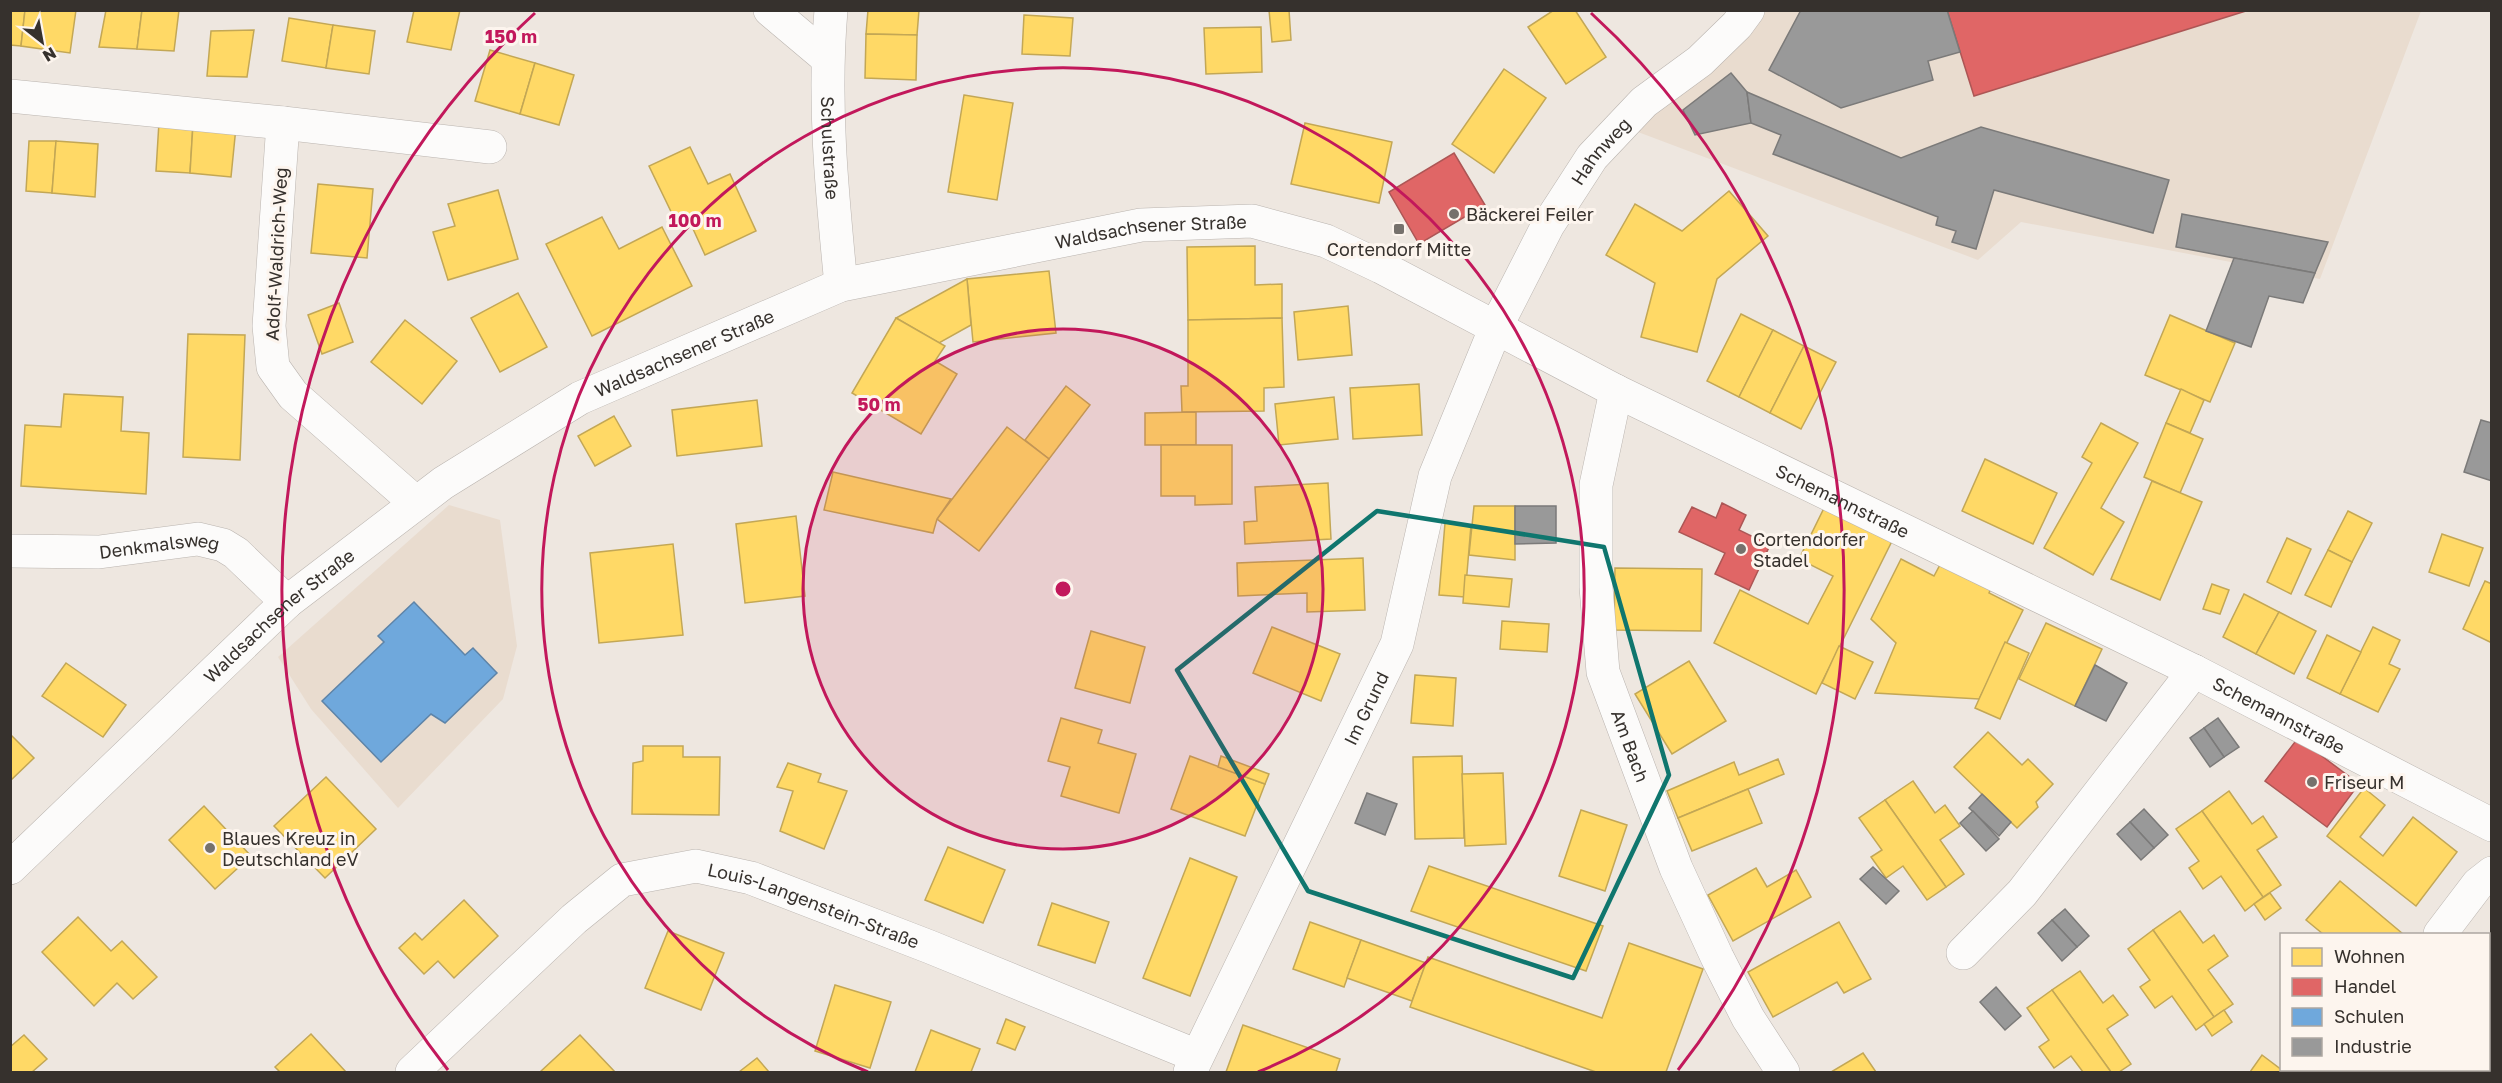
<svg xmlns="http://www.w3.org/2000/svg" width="2502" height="1083" viewBox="0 0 2502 1083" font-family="'Golos Text',sans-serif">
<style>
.built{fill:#e9dccf}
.homes{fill:#ffd966;stroke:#c3a755;stroke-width:1.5}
.shops{fill:#e06666;stroke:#ad5655;stroke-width:1.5}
.schools{fill:#6fa8dc;stroke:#5e84a8;stroke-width:1.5}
.industry{fill:#999;stroke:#7b7a79;stroke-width:1.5}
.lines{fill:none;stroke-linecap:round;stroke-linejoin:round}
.river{stroke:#b2a9ba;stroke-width:63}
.street-casing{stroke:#bab4af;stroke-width:34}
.street{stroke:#fcfbfa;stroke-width:33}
.marked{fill:none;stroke:#0f766e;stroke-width:4.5;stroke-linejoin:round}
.ring{fill:none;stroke:#c2185b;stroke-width:3}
.poi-dot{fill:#76716c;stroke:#fdf5ee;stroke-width:2}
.labels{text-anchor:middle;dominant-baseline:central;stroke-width:6;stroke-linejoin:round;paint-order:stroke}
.street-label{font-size:18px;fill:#36312d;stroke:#fdf5ee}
.poi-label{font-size:18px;fill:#36312d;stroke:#fdf5ee;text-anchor:start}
.centre{fill:#c2185b;stroke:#fdf5ee;stroke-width:3}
.ring-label{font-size:18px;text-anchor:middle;font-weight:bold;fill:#c2185b;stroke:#fdf5ee;stroke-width:6;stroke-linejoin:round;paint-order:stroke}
</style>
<rect width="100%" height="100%" fill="#eee7e0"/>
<g class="built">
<polygon points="1727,11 2421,11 2320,279 2021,222 1978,260 1638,132"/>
<polygon points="449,505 500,520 517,646 503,699 398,808 311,709 278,657"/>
</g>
<g class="homes">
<polygon points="10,10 25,10 21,46 10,45"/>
<polygon points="25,10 76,10 70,53 21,46"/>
<polygon points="106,10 142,10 137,49 99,47"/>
<polygon points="142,10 179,10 174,51 137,49"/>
<polygon points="414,10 460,10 451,50 407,42"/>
<polygon points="868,10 919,10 917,35 866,34"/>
<polygon points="1269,10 1289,10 1291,40 1272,42"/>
<polygon points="1554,10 1575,10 1606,57 1566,84 1528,27"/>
<polygon points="1024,15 1073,18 1070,56 1022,54"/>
<polygon points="289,18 333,25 326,68 282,61"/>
<polygon points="333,25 375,31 369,74 326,68"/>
<polygon points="1261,27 1262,72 1206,74 1204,28"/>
<polygon points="254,30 247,77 207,76 211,31"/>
<polygon points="866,34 917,35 916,80 865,78"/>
<polygon points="490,50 535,63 520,114 475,101"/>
<polygon points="535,63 574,75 559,125 520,114"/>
<polygon points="1504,69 1546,98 1494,173 1452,144"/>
<polygon points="964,95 1013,103 997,200 948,192"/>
<polygon points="159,122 193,124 190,173 156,171"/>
<polygon points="1305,123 1392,142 1379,203 1291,184"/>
<polygon points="193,124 236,127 231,177 190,173"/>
<polygon points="29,141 56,141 52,193 26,191"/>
<polygon points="56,141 98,144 95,197 52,193"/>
<polygon points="690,147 708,184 730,174 756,231 705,255 688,218 677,224 649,166"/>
<polygon points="318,184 373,189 367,258 311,253"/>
<polygon points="498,190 518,259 448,280 433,232 455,226 448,204"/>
<polygon points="1729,191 1768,236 1717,279 1697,352 1641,337 1655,283 1606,255 1635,204 1682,231"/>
<polygon points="602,217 619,249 662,227 692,286 592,336 546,244"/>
<polygon points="1255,246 1255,285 1282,284 1282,318 1188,320 1187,247"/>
<polygon points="1049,271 1056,333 973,342 967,279"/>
<polygon points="967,279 971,325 939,343 896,318"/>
<polygon points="518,293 547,347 500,372 471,318"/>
<polygon points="339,303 353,342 322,354 308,315"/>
<polygon points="1348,306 1352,355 1298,360 1294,312"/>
<polygon points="1741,314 1773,330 1739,397 1707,381"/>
<polygon points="2170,315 2235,343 2210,402 2145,375"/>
<polygon points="896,318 945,346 935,361 957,374 921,434 852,393"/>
<polygon points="1282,318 1284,387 1264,388 1264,411 1182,412 1181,386 1188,386 1188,320"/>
<polygon points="405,320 457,361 422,404 371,362"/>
<polygon points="1773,330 1804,346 1770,413 1739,397"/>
<polygon points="188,334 245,335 240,460 183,457"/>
<polygon points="1804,346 1836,362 1801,429 1770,413"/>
<polygon points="1419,384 1422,435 1353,439 1350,388"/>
<polygon points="1066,386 1090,405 1049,459 1025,440"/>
<polygon points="2181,389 2204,400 2190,433 2166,423"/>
<polygon points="64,394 123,397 121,431 149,433 146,494 21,486 25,425 61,427"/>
<polygon points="1334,397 1338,439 1279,445 1275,404"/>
<polygon points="757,400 762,446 677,456 672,410"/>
<polygon points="1196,412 1196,445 1145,445 1145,413"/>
<polygon points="614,416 631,446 595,466 578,436"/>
<polygon points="2101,423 2138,443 2101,508 2124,522 2093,575 2044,548 2092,463 2082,457"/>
<polygon points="2166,423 2203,439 2180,493 2144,477"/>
<polygon points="1007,427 1049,459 979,551 937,519"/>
<polygon points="1161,445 1232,445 1232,504 1195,505 1195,496 1161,496"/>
<polygon points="1985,459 2057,493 2033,544 1962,511"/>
<polygon points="833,472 951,499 937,519 933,533 824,510"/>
<polygon points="2152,481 2202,502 2160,600 2111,579"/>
<polygon points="1328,483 1331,539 1245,544 1244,522 1257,521 1255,487"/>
<polygon points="1826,504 1894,537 1816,694 1714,643 1740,590 1808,624 1833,576 1799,559"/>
<polygon points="1474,506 1515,506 1515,560 1469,555"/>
<polygon points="2348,511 2372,523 2352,562 2328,550"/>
<polygon points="796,516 805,596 745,603 736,524"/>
<polygon points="1445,523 1471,525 1465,597 1439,595"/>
<polygon points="2442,534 2483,548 2469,586 2429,572"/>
<polygon points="2287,538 2311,549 2291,594 2267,582"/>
<polygon points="673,544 683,635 599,643 590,553"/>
<polygon points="2328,550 2352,562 2331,607 2305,595"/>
<polygon points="1363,558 1365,610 1307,612 1307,593 1238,596 1237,563"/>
<polygon points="1901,559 1934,576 1942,561 1992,586 1989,593 2023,610 1979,699 1875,693 1896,643 1871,619"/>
<polygon points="1615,568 1702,569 1701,631 1614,630"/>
<polygon points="1465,575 1512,579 1509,607 1463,603"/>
<polygon points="2485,581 2492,584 2492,643 2463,629"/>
<polygon points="2212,584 2229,590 2220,614 2203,609"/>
<polygon points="2244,594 2279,612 2256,654 2223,637"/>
<polygon points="2279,612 2316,631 2294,674 2256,654"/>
<polygon points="1502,621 1549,624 1547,652 1500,649"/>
<polygon points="2046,623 2102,649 2075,706 2019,679"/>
<polygon points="1272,627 1340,654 1321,701 1253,673"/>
<polygon points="2373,627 2400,640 2389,664 2400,669 2378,712 2340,694"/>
<polygon points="1091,631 1145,647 1130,703 1075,688"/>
<polygon points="2327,635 2361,652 2340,694 2307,678"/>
<polygon points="2005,642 2029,653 2000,719 1975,708"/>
<polygon points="1839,646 1873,662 1855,699 1822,683"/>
<polygon points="1689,661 1726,721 1672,754 1635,694"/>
<polygon points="66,663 126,705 103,737 42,696"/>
<polygon points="1415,675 1456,678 1453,726 1411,723"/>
<polygon points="1061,718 1102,730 1098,743 1136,754 1119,813 1061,796 1070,767 1048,761"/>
<polygon points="1988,732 2022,765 2028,759 2053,784 2036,802 2038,807 2017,828 1954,767"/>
<polygon points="10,734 34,758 10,781"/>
<polygon points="643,746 683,746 683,757 720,757 719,815 632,814 633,763 643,761"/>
<polygon points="1190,756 1265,784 1245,836 1171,809"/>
<polygon points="1221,756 1269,774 1265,784 1218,767"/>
<polygon points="1462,756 1464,838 1415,839 1413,757"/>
<polygon points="1778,759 1784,774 1678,818 1667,791 1734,762 1739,775"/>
<polygon points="788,763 821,774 818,782 847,791 824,849 780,831 793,791 777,787"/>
<polygon points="1503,773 1506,844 1465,846 1462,774"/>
<polygon points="326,777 376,829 325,878 274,826"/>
<polygon points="1913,781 1935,813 1945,805 1960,826 1940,840 1964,874 1946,887 1885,800"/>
<polygon points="2364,788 2385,805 2360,837 2383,856 2413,817 2457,852 2416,906 2327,836"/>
<polygon points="1748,789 1762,823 1692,851 1678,818"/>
<polygon points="2229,791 2252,824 2263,816 2277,837 2257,850 2281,885 2263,897 2202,811"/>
<polygon points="1885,800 1946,887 1927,900 1903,866 1886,878 1871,857 1882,850 1859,818"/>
<polygon points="204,806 251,856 215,889 169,840"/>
<polygon points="1581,810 1627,825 1605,891 1559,876"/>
<polygon points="2202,811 2263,897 2245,911 2221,876 2203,889 2189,868 2199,861 2176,829"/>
<polygon points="948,847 1005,870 983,923 925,900"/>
<polygon points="1190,858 1237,877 1190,996 1143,978"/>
<polygon points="1429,866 1603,926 1586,971 1411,911"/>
<polygon points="1756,868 1767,887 1796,870 1811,897 1733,941 1708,895"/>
<polygon points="2340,881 2403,934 2323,934 2306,920"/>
<polygon points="2270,893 2281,908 2265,920 2254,904"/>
<polygon points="464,900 498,936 454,978 438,961 424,974 399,948 415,933 422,940"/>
<polygon points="1052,903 1109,922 1095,963 1038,945"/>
<polygon points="2180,911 2203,943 2214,935 2228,956 2208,970 2233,1004 2214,1017 2153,930"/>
<polygon points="78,917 111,951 122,941 157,977 133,999 117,983 94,1006 42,952"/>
<polygon points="1310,922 1361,940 1344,987 1293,969"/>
<polygon points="1839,922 1871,979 1844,993 1837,982 1773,1017 1748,972"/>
<polygon points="2153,930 2214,1017 2196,1030 2172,996 2155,1008 2140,987 2150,980 2128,949"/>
<polygon points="668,931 724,953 701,1010 645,988"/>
<polygon points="1361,940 1426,963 1412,1001 1347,978"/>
<polygon points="1629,943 1703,969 1666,1072 1596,1072 1410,1007 1428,957 1602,1018"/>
<polygon points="2080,971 2103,1003 2113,995 2128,1015 2107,1029 2131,1064 2119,1072 2111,1072 2052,990"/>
<polygon points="835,985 891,1002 870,1068 815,1051"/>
<polygon points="2052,990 2111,1072 2083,1072 2071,1056 2054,1068 2039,1047 2049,1040 2027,1008"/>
<polygon points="2224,1010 2232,1022 2212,1036 2204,1024"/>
<polygon points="1006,1019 1025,1027 1015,1050 997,1043"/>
<polygon points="1243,1025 1340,1059 1336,1072 1226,1072"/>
<polygon points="931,1030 980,1049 971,1072 915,1072"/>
<polygon points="311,1034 346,1072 280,1072 275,1067"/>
<polygon points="24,1035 47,1059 32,1072 10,1072 10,1047"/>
<polygon points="580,1035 615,1072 540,1072"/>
<polygon points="1863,1053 1876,1072 1831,1072"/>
<polygon points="2262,1055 2282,1070 2287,1072 2250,1072"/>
<polygon points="757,1058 769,1072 739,1072"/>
</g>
<g class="shops">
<polygon points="1947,10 2249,10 1974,96"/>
<polygon points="1454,153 1485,205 1419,244 1389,192"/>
<polygon points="1722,503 1746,515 1739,530 1770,545 1749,590 1715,574 1725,553 1679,532 1692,507 1716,518"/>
<polygon points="2298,738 2359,784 2327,827 2265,781"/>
</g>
<polygon class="schools" points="414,602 465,655 473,648 497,673 445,723 431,714 381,762 322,701 384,642 378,636"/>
<g class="industry">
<polygon points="1801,10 1947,10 1960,52 1928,61 1933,80 1841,108 1769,70"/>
<polygon points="1731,73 1747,92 1751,123 1695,135 1683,110"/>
<polygon points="1747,92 1901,158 1981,127 2169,180 2153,233 1994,190 1976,249 1952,242 1956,231 1936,225 1938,217 1773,154 1781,135 1751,123"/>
<polygon points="2182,214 2328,242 2315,273 2234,258 2176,247"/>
<polygon points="2234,258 2315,273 2303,303 2269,296 2251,347 2206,331"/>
<polygon points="2481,420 2492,423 2492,481 2464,472"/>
<polygon points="1515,506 1556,506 1556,543 1515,544"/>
<polygon points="2095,665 2127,683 2106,721 2075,706"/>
<polygon points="2218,718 2239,747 2224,757 2204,728"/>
<polygon points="2204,728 2224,757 2210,767 2190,738"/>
<polygon points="1367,793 1397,804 1385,835 1355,823"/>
<polygon points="1982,794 2011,822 1999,836 1969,808"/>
<polygon points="2144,809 2168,835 2154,848 2130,822"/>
<polygon points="1973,811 1999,839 1986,851 1960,823"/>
<polygon points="2130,822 2154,848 2141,860 2117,834"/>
<polygon points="1873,867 1899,891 1886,904 1860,879"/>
<polygon points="2065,909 2089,936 2077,947 2052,920"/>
<polygon points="2052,920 2077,947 2062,961 2038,933"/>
<polygon points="1996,987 2021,1016 2005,1030 1980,1002"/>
</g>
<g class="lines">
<polyline class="river" points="2463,1072 2466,1070"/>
<g class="street-casing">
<g id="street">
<polyline points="770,10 827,58"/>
<path id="s1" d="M831,10C823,103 832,193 841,285"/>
<polyline points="10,96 283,123 490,147"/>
<polyline points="283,123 269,326 273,367 293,395 416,503"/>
<path id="s2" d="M1616,391L1596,485V587L1603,672L1676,868L1717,957L1748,1018L1783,1072"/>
<path id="s3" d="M10,551L99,552L198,539L223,545L236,553L287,602"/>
<path id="s4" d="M10,868L287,602L443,483L580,398L841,285L1141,225L1252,221L1326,241L1381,267L1616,391L2194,671L2492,825"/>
<polyline points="2440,934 2478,884 2492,873"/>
<polyline points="1963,953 2022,893 2194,671"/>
<path id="s5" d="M412,1072L574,919L622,880L696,866L751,878L930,947L1197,1056"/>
<path id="s6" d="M1190,1072L1397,644L1435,476L1496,327L1548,225L1592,157L1644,102L1700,61L1737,25L1748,10"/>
<polyline points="2337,1072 2340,1070"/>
</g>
</g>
<use href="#street" class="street"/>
</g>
<path class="marked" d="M1377,511L1604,547L1669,775L1573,978L1308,891L1177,670Z"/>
<circle cx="1063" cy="589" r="260" fill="#c2185b" fill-opacity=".12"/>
<g class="ring">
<circle cx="1063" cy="589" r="260"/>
<path d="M868 1072A521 521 0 1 1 1258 1072"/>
<path d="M448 1070A781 781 0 0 1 535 13M1591 13A781 781 0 0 1 1678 1070"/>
</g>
<g class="poi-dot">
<circle cx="1454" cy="214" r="6"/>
<rect x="1393" y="223" width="12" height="12" rx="3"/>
<circle cx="1741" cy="549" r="6"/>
<circle cx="2312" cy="782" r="6"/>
<circle cx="210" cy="848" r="6"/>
</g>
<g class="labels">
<g class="street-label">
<text stroke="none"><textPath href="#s1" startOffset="138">Schulstraße</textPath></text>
<text stroke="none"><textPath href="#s6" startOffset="1014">Hahnweg</textPath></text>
<text stroke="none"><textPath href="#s4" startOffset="1341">Waldsachsener Straße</textPath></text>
<text transform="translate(276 254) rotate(-87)">Adolf-Waldrich-Weg</text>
<text stroke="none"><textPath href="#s4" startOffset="855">Waldsachsener Straße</textPath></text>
<text stroke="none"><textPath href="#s4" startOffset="2098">Schemannstraße</textPath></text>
<text stroke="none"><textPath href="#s3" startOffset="150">Denkmalsweg</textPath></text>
<text stroke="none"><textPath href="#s4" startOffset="369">Waldsachsener Straße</textPath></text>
<text stroke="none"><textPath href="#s6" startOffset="404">Im Grund</textPath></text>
<text stroke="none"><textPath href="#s4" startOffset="2584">Schemannstraße</textPath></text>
<text stroke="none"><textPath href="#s2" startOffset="362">Am Bach</textPath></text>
<text stroke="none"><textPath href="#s5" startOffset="484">Louis-Langenstein-Straße</textPath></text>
</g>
<g class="poi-label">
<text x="1466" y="214">Bäckerei Feiler</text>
<text x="1399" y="249" text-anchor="middle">Cortendorf Mitte</text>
<text x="1753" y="539">Cortendorfer<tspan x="1753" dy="21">Stadel</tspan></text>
<text x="2324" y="782">Friseur M</text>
<text x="222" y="838">Blaues Kreuz in<tspan x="222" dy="21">Deutschland eV</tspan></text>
</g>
</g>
<circle cx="1063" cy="589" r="9" class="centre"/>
<g class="ring-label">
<text x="511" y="43">150 m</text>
<text x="695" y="227">100 m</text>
<text x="879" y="411">50 m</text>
</g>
<rect width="2502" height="1083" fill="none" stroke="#36312d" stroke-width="24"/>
<rect x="2280" y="933" width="210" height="138" fill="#fdf5ee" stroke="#ada7a1" stroke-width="1.5"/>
<rect x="2292" y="948" width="30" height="18" fill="#ffd966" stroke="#ada7a1" stroke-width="1.5"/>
<text x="2334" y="963" font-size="18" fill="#36312d">Wohnen</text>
<rect x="2292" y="978" width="30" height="18" fill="#e06666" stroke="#ada7a1" stroke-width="1.5"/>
<text x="2334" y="993" font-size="18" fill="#36312d">Handel</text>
<rect x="2292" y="1008" width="30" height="18" fill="#6fa8dc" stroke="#ada7a1" stroke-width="1.5"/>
<text x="2334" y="1023" font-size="18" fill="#36312d">Schulen</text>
<rect x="2292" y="1038" width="30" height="18" fill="#999999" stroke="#ada7a1" stroke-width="1.5"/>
<text x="2334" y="1053" font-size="18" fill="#36312d">Industrie</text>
<g transform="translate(42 42) rotate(149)" stroke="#fdf5ee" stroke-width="4.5" paint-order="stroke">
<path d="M0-4.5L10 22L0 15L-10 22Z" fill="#36312d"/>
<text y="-9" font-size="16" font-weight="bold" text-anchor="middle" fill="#36312d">N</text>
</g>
</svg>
